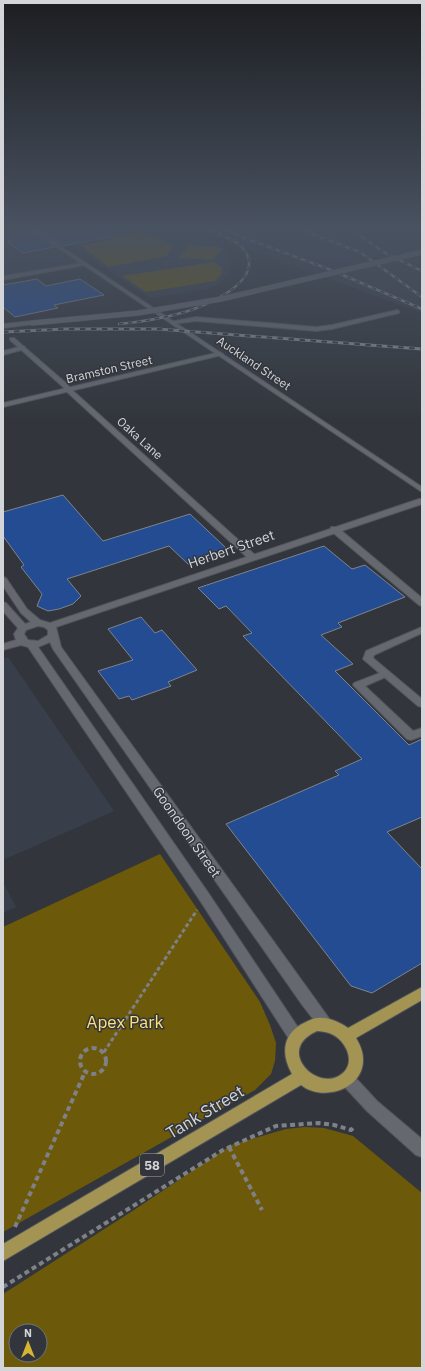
<svg xmlns="http://www.w3.org/2000/svg" width="425" height="1371" viewBox="0 0 425 1371" font-family="'IBM Plex Sans',sans-serif">
<style>
.built{fill:#383f4a}
.green{fill:#6c590a;fill-rule:evenodd}
.building{fill:#244c93;stroke:#7f838a}
.lines{fill:none;stroke-linecap:round;stroke-linejoin:round}
.service-casing{stroke:#52545a;stroke-width:2}
.minor-casing{stroke:#52545a;stroke-width:2}
.tertiary-casing{stroke:#52545a;stroke-width:2}
.secondary-casing{stroke:#52545a;stroke-width:2}
.primary-casing{stroke:#52545a;stroke-width:2}
.path-far1{stroke:#7e8187;stroke-width:3;stroke-dasharray:4 2.5;stroke-linecap:butt}
.path{stroke:#7e8187;stroke-width:4;stroke-dasharray:5 3.5;stroke-linecap:butt}
.service{fill:#65696f;fill-rule:evenodd}
.minor{fill:#65696f;fill-rule:evenodd}
.tertiary{fill:#65696f;fill-rule:evenodd}
.secondary{fill:#65696f;fill-rule:evenodd}
.primary{fill:#a49454;fill-rule:evenodd}
.rail-far1-casing{stroke:#84878c;stroke-width:2.5}
.rail-casing{stroke:#84878c;stroke-width:3}
.rail-far1{stroke:#32363c;stroke-width:1.5;stroke-dasharray:4.5;stroke-linecap:butt}
.rail{stroke:#32363c;stroke-width:2;stroke-dasharray:5.5;stroke-linecap:butt}
.tertiary-bridge-casing{stroke:#52545a;stroke-width:6;stroke-linecap:butt}
.tertiary-bridge{stroke:#65696f;stroke-width:5}
.labels{text-anchor:middle;dominant-baseline:central;stroke-width:3;stroke-linejoin:round;paint-order:stroke}
.far-street-label{font-size:12px;fill:#d3d5d9;stroke:#32363c}
.shield{fill:#32363c;stroke:#a3a5aa;stroke-width:1}
.shield-label{font-size:13px;font-weight:bold;fill:#d3d5d9}
.street-label{font-size:14px;fill:#d3d5d9;stroke:#32363c}
.near-park-label{font-size:17px;fill:#fde07c;stroke:#32363c}
.near-street-label{font-size:17px;fill:#d3d5d9;stroke:#32363c}
</style>
<rect width="100%" height="100%" fill="#32363c"/>
<g class="built">
<polygon points="3,229 32,229 83,264 3,278"/>
<polygon points="47,229 184,229 219,244 226,252 230,265 228,275 220,283 206,289 150,298"/>
<polygon points="193,229 422,229 422,313 398,304"/>
<polygon points="8,657 114,811 3,860 3,659"/>
<polygon points="3,882 16,907 3,913"/>
</g>
<g class="green">
<polygon points="144,231 174,246 167,256 108,267 80,245 115,239 111,237"/>
<polygon points="189,245 223,248 213,260 178,258"/>
<polygon points="214,262 222,268 221,275 215,281 146,292 122,276"/>
<polygon points="160,854 260,1002 270,1025 276,1043 275,1061 271,1074 255,1090 3,1232 3,927"/>
<path d="M305,1127L324,1128L353,1136L422,1193V1368H3V1294L134,1210L231,1145L286,1129ZM16,1331H40V1355H16Z"/>
</g>
<g class="building">
<polygon points="3,229 29,229 55,247 23,253 8,242 11,241 3,235"/>
<polygon points="38,229 113,229 114,236 63,246"/>
<polygon points="37,279 46,286 80,279 104,295 54,305 58,308 15,317 3,307 3,285"/>
<polygon points="63,495 103,541 190,514 225,547 223,554 189,565 169,546 67,579 81,596 73,604 59,609 48,611 37,606 42,594 21,567 24,565 3,536 3,512"/>
<polygon points="324,546 352,569 365,565 405,597 338,623 342,627 321,635 353,664 335,671 409,745 422,739 422,817 387,832 422,869 422,963 372,993 351,986 226,824 339,775 335,771 362,759 243,636 252,633 226,606 219,609 198,588"/>
<polygon points="141,617 155,633 162,630 197,670 168,682 171,686 132,700 129,696 119,699 98,671 133,660 108,629"/>
</g>
<g class="lines">
<g class="service-casing">
<g id="service">
<polygon points="23,346 25,347 25,349 3,355 3,351"/>
<polygon points="385,671 388,672 390,674 388,676 365,686 413,731 422,728 422,736 411,740 407,739 353,685 354,683"/>
</g>
</g>
<g class="minor-casing">
<g id="minor">
<polygon points="83,263 85,265 3,280 3,276"/>
<polygon points="397,310 399,311 399,313 332,329 316,331 196,321 172,324 169,322 196,317 316,327 332,325"/>
<polygon points="10,338 14,338 67,384 71,389 255,555 256,557 255,559 249,559 66,391 62,386 10,340"/>
<polygon points="331,527 337,527 422,598 422,606 419,605 331,531"/>
<polygon points="422,627 422,633 374,655 373,658 422,699 422,707 418,706 363,659 366,651"/>
<polygon points="347,1072 352,1074 377,1101 422,1139 422,1157 416,1155 367,1111 342,1084 340,1079 342,1074"/>
</g>
</g>
<g class="tertiary-casing">
<g id="tertiary">
<polygon points="32,321 34,322 34,324 3,328 3,324"/>
<polygon points="220,352 223,354 222,355 3,407 3,403"/>
<path d="M419,499H422V504L56,627L61,647L313,996L333,1024L331,1029L326,1031L321,1029L303,1006L53,649L50,642L38,647L209,894L301,1032L303,1037L301,1042L296,1044L291,1042L201,902L28,647L21,645L3,650V644L16,640L14,634L18,628L3,611V602L6,603L25,624L31,622L21,613L3,586V577L6,578L27,609L40,620L50,623ZM38,626L44,627L48,630V635L38,641L28,640L24,634L26,630Z"/>
</g>
</g>
<g class="secondary-casing">
<polygon id="secondary" points="30,229 35,229 422,487 422,492"/>
</g>
<g class="primary-casing">
<path id="primary" d="M422,987V1000L356,1038C360,1045 363,1051 363,1059C364,1090 322,1102 301,1085L3,1261V1244L292,1074C280,1053 283,1032 306,1022C310,1020 314,1018 318,1018C328,1017 339,1022 348,1028ZM317,1031C321,1031 326,1032 329,1033C344,1038 356,1059 344,1072C320,1096 273,1050 317,1031Z"/>
</g>
<polyline class="path-far1" points="104,1052 197,910"/>
<g class="path">
<circle cx="93" cy="1061" r="13"/>
<polyline points="229,1147 262,1210"/>
<polyline points="15,1227 85,1072"/>
<polyline points="3,1287 223,1150 276,1126 319,1123 334,1125 351,1130 355,1126"/>
</g>
<use href="#service" class="service"/>
<use href="#minor" class="minor"/>
<use href="#tertiary" class="tertiary"/>
<use href="#secondary" class="secondary"/>
<use href="#primary" class="primary"/>
<g class="rail-far1-casing">
<g id="rail-far1">
<polyline points="221,229 331,270 422,309"/>
<polyline points="299,229 360,252 422,297"/>
<polyline points="350,229 387,254 422,271"/>
<path d="M119,324C141,322 164,318 185,312C206,306 265,281 245,251C237,239 218,234 205,229"/>
</g>
</g>
<g class="rail-casing">
<polyline id="rail" points="3,332 65,329 158,329 422,349"/>
</g>
<use href="#rail-far1" class="rail-far1"/>
<use href="#rail" class="rail"/>
<g class="tertiary-bridge-casing">
<polyline id="tertiary-bridge" points="32,323 138,313 221,299 422,252"/>
</g>
<use href="#tertiary-bridge" class="tertiary-bridge"/>
</g>
<linearGradient id="sky" x2="0" y2="1"><stop stop-color="#1c1e21"/><stop offset="0.54" stop-color="#495261"/><stop offset="1" stop-color="#495261" stop-opacity="0"/></linearGradient>
<rect width="425" height="421" fill="url(#sky)"/>
<g class="labels">
<g class="far-street-label">
<text transform="translate(254 363) rotate(34)">Auckland Street</text>
<text transform="translate(109 369) rotate(-13)">Bramston Street</text>
<text transform="translate(140 438) rotate(42)">Oaka Lane</text>
</g>
<rect class="shield" x="140" y="1154" width="24" height="22" rx="3"/>
<g class="shield-label">
<text x="152" y="1165">58</text>
</g>
<g class="street-label">
<text transform="translate(231 549) rotate(-19)">Herbert Street</text>
<text transform="translate(187 832) rotate(55)">Goondoon Street</text>
</g>
<g class="near-park-label">
<text x="125" y="1022">Apex Park</text>
</g>
<g class="near-street-label">
<text transform="translate(205 1112) rotate(-31)">Tank Street</text>
</g>
</g>
<rect width="425" height="1371" fill="none" stroke="#d3d5d9" stroke-width="8"/>
<g transform="translate(28 1343)"><circle r="19" fill="#32363c" stroke="#72767b"/>
<path d="M0-3L7 15L0 10L-7 15Z" fill="#d6b534"/>
<text y="-6" font-size="11" font-weight="bold" text-anchor="middle" fill="#d3d5d9">N</text>
</g>
</svg>
